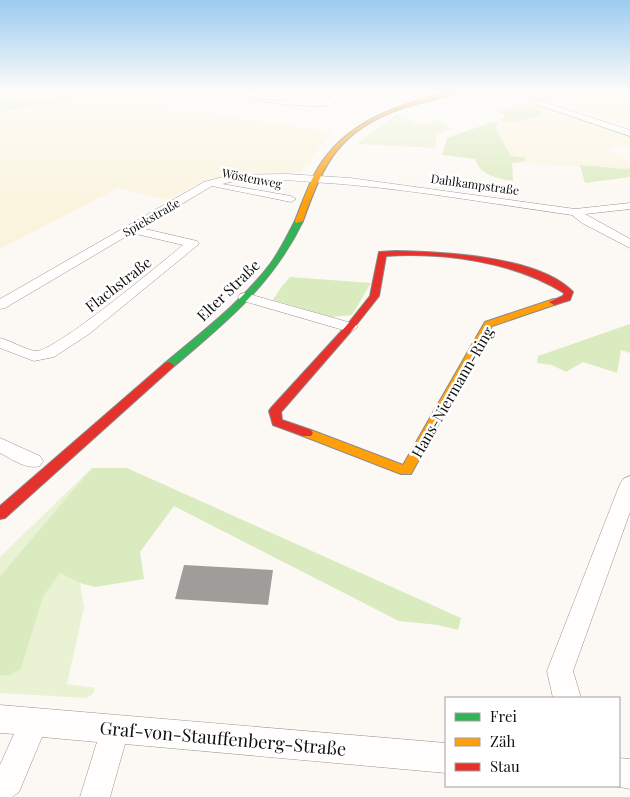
<svg xmlns="http://www.w3.org/2000/svg" width="630" height="797" viewBox="0 0 630 797" font-family="'Playfair Display',serif">
<style>
.farmland{fill:#faf4df}
.green{fill:#e9f2d2}
.forest{fill:#daebbf}
.building{fill:#9f9c99}
.lines{fill:none;stroke-linecap:round;stroke-linejoin:round}
.street-casing{stroke:#969492;stroke-width:1}
.fast-casing{stroke:#8c8b89;stroke-width:2}
.slow-casing{stroke:#8c8b89;stroke-width:2}
.jam-casing{stroke:#8c8b89;stroke-width:2}
.street{fill:#fffefd;fill-rule:evenodd}
.fast{fill:#30b455;fill-rule:evenodd}
.slow{fill:#ff9f0a;fill-rule:evenodd}
.jam{fill:#e5322d;fill-rule:evenodd}
.labels{text-anchor:middle;dominant-baseline:central;stroke-width:5;stroke-linejoin:round;paint-order:stroke}
.far-street-label{font-size:12px;fill:#0f0f0f;stroke:#fff}
.street-label{font-size:15px;fill:#0f0f0f;stroke:#fff}
.near-street-label{font-size:18px;fill:#0f0f0f;stroke:#fff}
</style>
<rect width="100%" height="100%" fill="#fcf9f4"/>
<g class="farmland">
<polygon points="131,92 186,92 147,104 332,132 301,172 229,177 198,183 168,200 118,188 0,249 0,113"/>
<polygon points="587,92 630,97 630,126 553,102"/>
<polygon points="542,106 630,133 630,147 613,146 607,150 627,159 630,168 625,169 512,163 511,156 495,128 496,125 505,121 512,122"/>
</g>
<g class="green">
<polygon points="397,114 419,125 440,120 452,129 436,135 436,148 357,144"/>
<polygon points="92,468 0,576 0,557"/>
<polygon points="60,573 80,583 84,607 67,684 95,688 93,694 86,698 0,693 0,676 10,675 21,669 43,597"/>
</g>
<g class="forest">
<polygon points="0,92 124,92 0,112"/>
<polygon points="506,92 575,92 542,104"/>
<polygon points="529,105 542,106 542,115 512,122 499,120 507,117 497,112 510,107"/>
<path d="M493,122L498,123L495,128L511,156L525,158L526,161L512,163L513,181C497,178 481,176 475,159L442,155L447,138Z"/>
<polygon points="580,165 625,169 630,168 630,177 585,183"/>
<polygon points="290,277 371,283 352,315 332,317 273,300 282,286"/>
<polygon points="630,324 630,353 621,350 617,373 583,362 566,372 552,365 537,363 538,356"/>
<polygon points="92,468 127,468 461,618 458,630 438,625 399,621 174,506 140,552 144,579 95,587 80,583 60,573 43,597 21,669 10,675 0,676 0,576"/>
</g>
<polygon class="building" points="184,565 273,570 268,605 175,599"/>
<g class="lines">
<g class="street-casing">
<g id="street">
<path d="M206,92C233,92 261,101 287,101C303,100 322,91 336,101C325,112 300,103 286,105Z"/>
<polygon points="500,92 512,92 630,130 630,136"/>
<path d="M287,174L350,178L575,209L630,203V209L585,214L630,239V248L582,223L572,215C486,203 400,187 313,182C284,180 250,176 222,184L291,196L296,199L291,202L212,186L141,228L197,241L199,244L89,334L54,357L34,361L0,348V338C12,341 25,350 36,351C55,352 162,262 183,245L132,233L5,308L0,309V299L204,182L231,175Z"/>
<polygon points="245,293 355,324 358,327 350,332 240,300 238,297 240,294"/>
<path d="M0,438L40,456L43,461L40,466C26,470 12,459 0,453Z"/>
<polygon points="630,476 630,512 573,671 581,698 553,698 547,671 620,484 623,479"/>
<polygon points="0,705 446,743 446,773 125,744 110,797 80,797 97,742 42,737 19,792 12,797 0,797 0,765 14,734 0,733"/>
<polygon points="619,758 630,759 630,789 614,786 619,786"/>
</g>
</g>
<g class="fast-casing">
<path id="fast" d="M296,219L303,221C272,285 226,322 173,367H165L164,365L165,363C202,332 242,302 271,263C281,249 288,234 296,219Z"/>
</g>
<g class="slow-casing">
<g id="slow">
<path d="M449,92H459C441,99 422,102 403,108C340,129 324,162 303,221L296,223L295,221C302,203 308,185 318,168C347,121 397,105 449,92Z"/>
<polygon points="554,299 559,302 557,304 492,326 411,474 401,474 303,436 301,433 303,430 311,430 403,465 485,322"/>
</g>
</g>
<g class="jam-casing">
<g id="jam">
<path d="M395,251C443,252 539,256 573,292L570,300L554,305L549,302L563,296L564,293C515,262 444,252 386,256L379,296L353,329L281,412L282,420L311,430L313,433L311,436H303L273,425L269,411L271,408L347,325L370,296L379,252Z"/>
<polygon points="169,362 174,365 173,367 5,518 0,519 0,506 165,363"/>
</g>
</g>
<use href="#street" class="street"/>
<use href="#fast" class="fast"/>
<use href="#slow" class="slow"/>
<use href="#jam" class="jam"/>
</g>
<linearGradient id="sky" x2="0" y2="1"><stop stop-color="#9bcbef"/><stop offset="0.45" stop-color="#fefcfa"/><stop offset="1" stop-color="#fefcfa" stop-opacity="0"/></linearGradient>
<rect width="630" height="204" fill="url(#sky)"/>
<g class="labels">
<g class="far-street-label">
<text transform="translate(252 178) rotate(11)">Wöstenweg</text>
<text transform="translate(475 184) rotate(8)">Dahlkampstraße</text>
<text transform="translate(151 217) rotate(-30)">Spiekstraße</text>
</g>
<g class="street-label">
<text transform="translate(118 284) rotate(-38)">Flachstraße</text>
<text transform="translate(228 290) rotate(-44)">Elter Straße</text>
<text transform="translate(452 392) rotate(-60)">Hans-Niermann-Ring</text>
</g>
<g class="near-street-label">
<text transform="translate(223 738) rotate(5)">Graf-von-Stauffenberg-Straße</text>
</g>
</g>
<rect x="445" y="697" width="175" height="90" fill="#ffffff" stroke="#9f9f9f"/>
<rect x="455" y="713" width="25" height="8" fill="#30b455" stroke="#9f9f9f"/>
<text x="490" y="722" font-size="15" fill="#0f0f0f">Frei</text>
<rect x="455" y="738" width="25" height="8" fill="#ff9f0a" stroke="#9f9f9f"/>
<text x="490" y="747" font-size="15" fill="#0f0f0f">Zäh</text>
<rect x="455" y="763" width="25" height="8" fill="#e5322d" stroke="#9f9f9f"/>
<text x="490" y="772" font-size="15" fill="#0f0f0f">Stau</text>
</svg>
